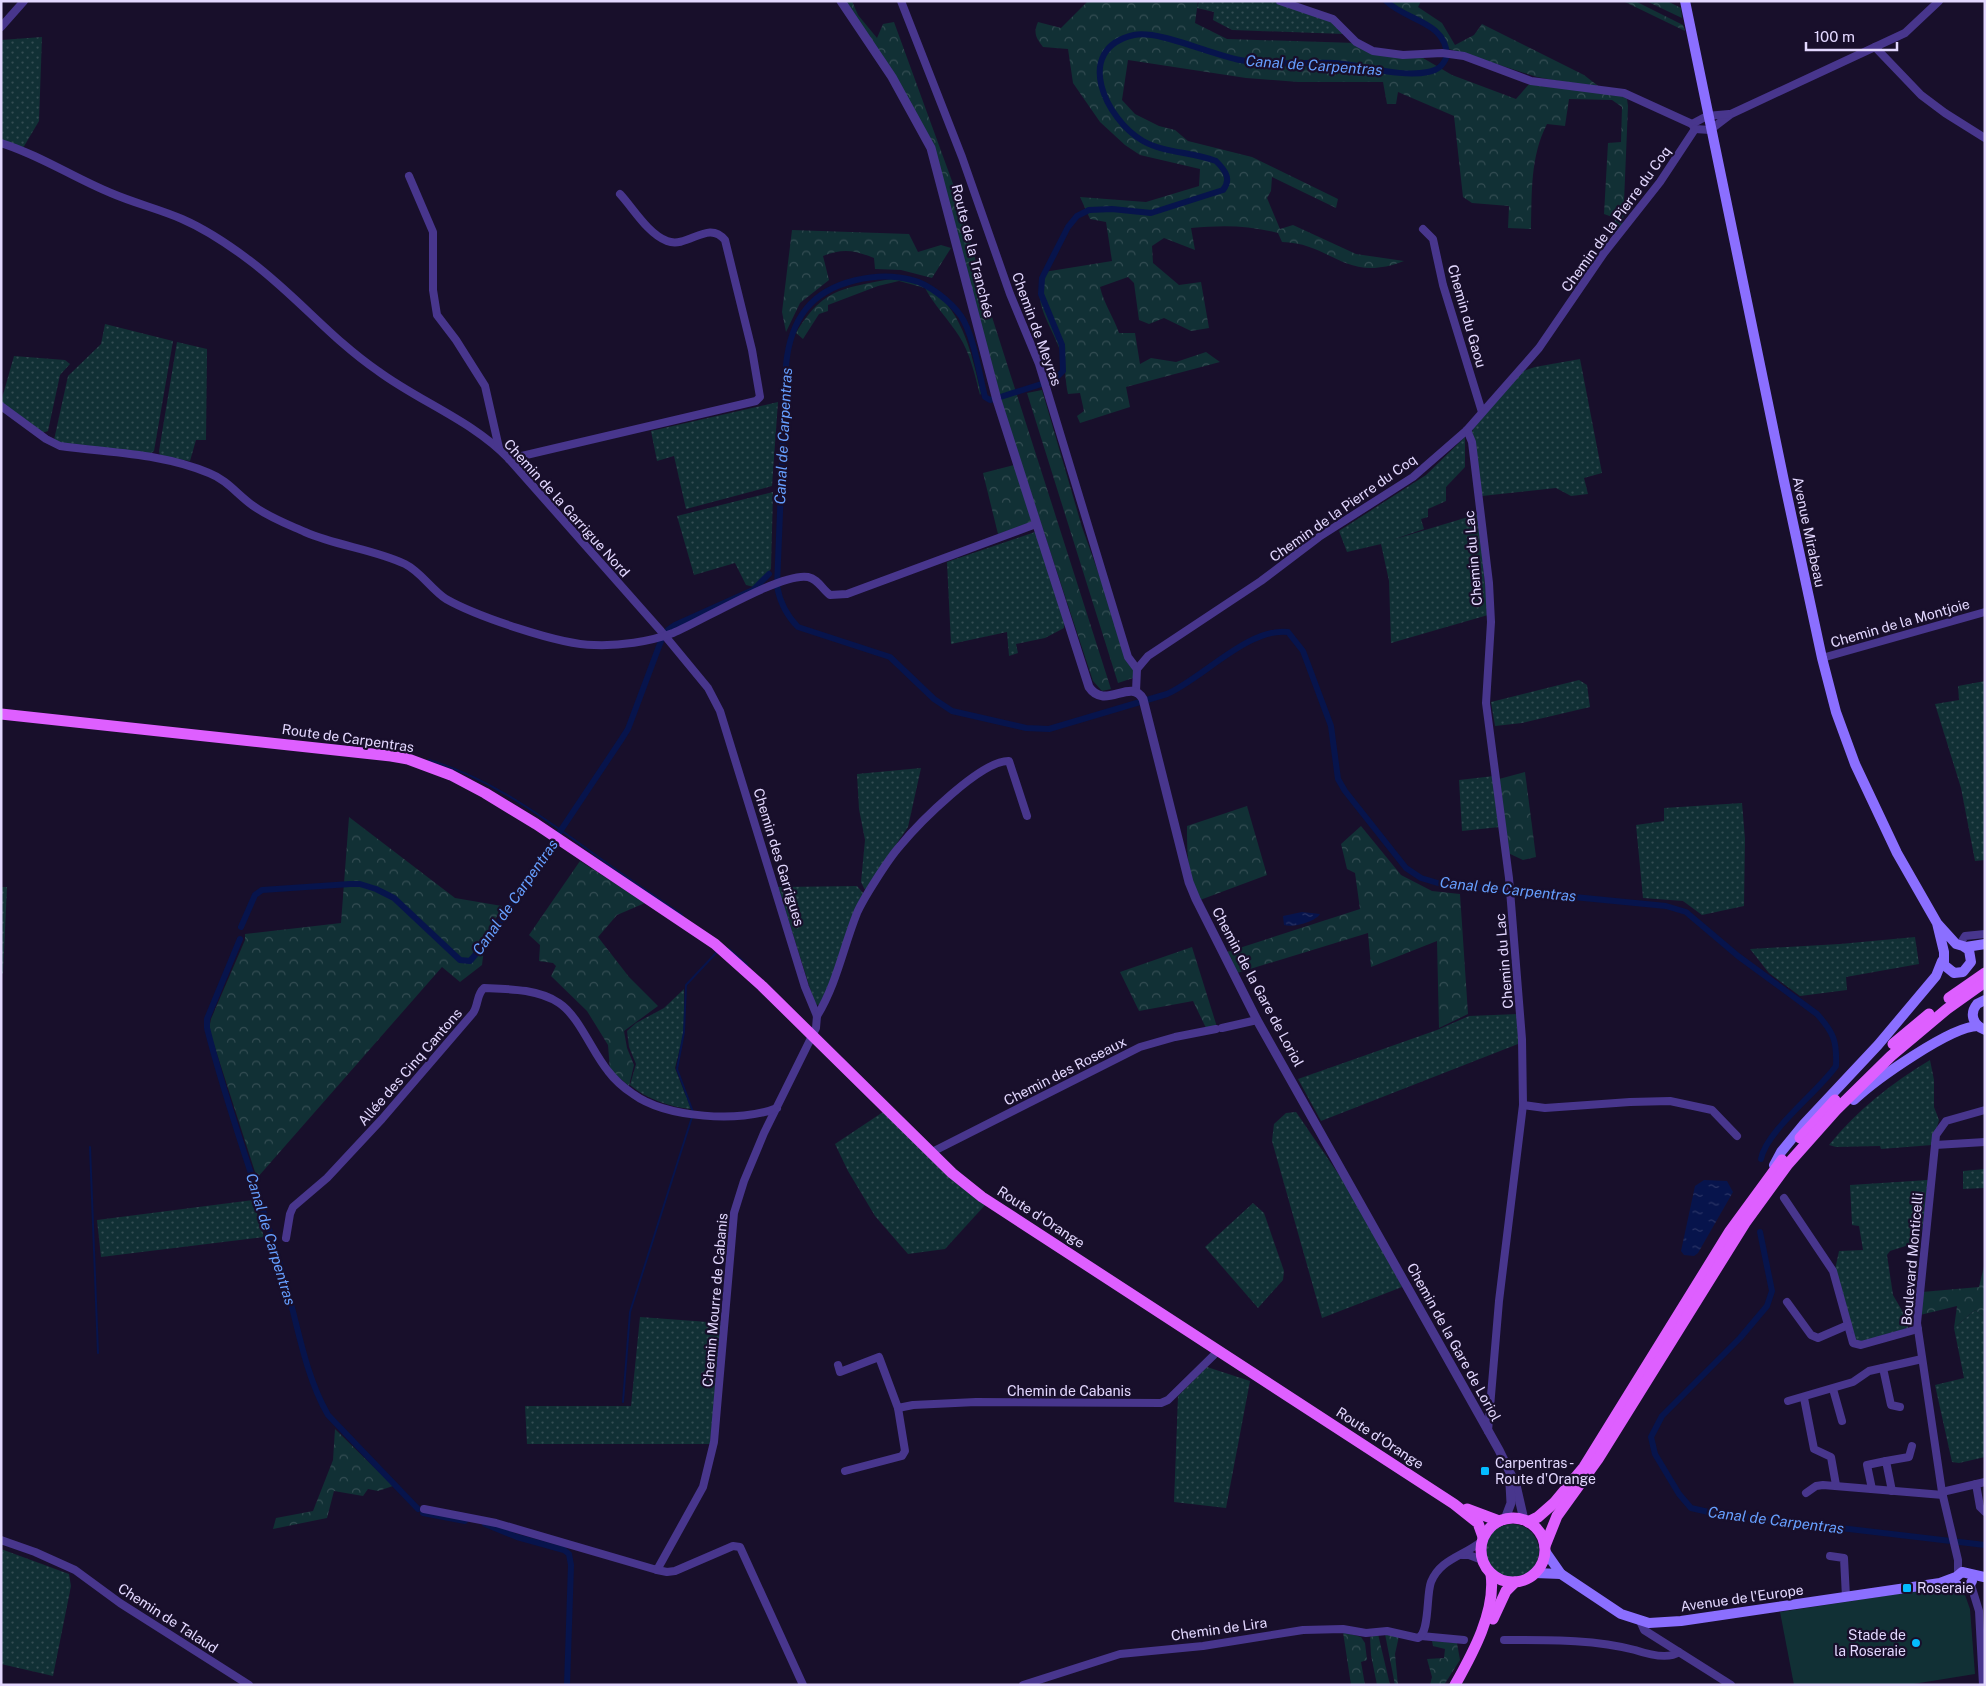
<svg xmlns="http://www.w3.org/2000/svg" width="1986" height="1686" viewBox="0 0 1986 1686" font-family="'Public Sans',sans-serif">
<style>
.grass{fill:url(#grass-dots)}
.forest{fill:url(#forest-crowns)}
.pitch{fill:#113035}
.water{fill:url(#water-ripples)}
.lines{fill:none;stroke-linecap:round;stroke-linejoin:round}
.stream{stroke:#07144c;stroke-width:2}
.canal{stroke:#07144c;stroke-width:6}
.minor{stroke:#48368d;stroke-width:8}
.tertiary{stroke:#48368d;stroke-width:9}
.secondary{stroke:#8b6fff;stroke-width:10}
.primary{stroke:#de5fff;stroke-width:11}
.poi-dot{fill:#04bcff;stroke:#180f2b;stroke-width:2}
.labels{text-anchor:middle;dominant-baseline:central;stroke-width:4.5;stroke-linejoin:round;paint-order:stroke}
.street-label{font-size:14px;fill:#e3d8ff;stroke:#180f2b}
.poi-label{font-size:14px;fill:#e3d8ff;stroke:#180f2b;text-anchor:start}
.water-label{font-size:15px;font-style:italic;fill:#669fff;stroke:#180f2b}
</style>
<defs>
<pattern id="grass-dots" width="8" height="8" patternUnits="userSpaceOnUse" patternTransform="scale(1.25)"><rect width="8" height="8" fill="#113035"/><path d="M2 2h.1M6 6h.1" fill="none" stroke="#344d53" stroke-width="1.8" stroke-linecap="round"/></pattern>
<pattern id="forest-crowns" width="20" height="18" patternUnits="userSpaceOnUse" patternTransform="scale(1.25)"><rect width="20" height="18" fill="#113035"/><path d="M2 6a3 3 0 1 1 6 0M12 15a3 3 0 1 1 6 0" fill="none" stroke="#344d53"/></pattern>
<pattern id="water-ripples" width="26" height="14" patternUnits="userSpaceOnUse" patternTransform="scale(1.25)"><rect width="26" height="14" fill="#07144c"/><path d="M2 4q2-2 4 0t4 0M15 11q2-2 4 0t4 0" fill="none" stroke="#2b3567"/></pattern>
</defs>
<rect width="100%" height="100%" fill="#180f2b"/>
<g class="grass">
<polygon points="1199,1 1271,1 1327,17 1344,34 1232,30 1213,20 1214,12 1197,8"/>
<polygon points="42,37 39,121 23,148 1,141 1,40"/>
<polygon points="105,324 173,341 154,451 150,454 61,443 54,440 68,376 101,344"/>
<polygon points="177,342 207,349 206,440 196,440 190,461 160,456 159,451"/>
<polygon points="14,356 65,360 70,364 60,375 48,431 42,433 1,402"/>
<polygon points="1580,359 1602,473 1584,478 1588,494 1571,496 1556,488 1482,496 1472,432 1475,424 1523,371 1535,367"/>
<polygon points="778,402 772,486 686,509 674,456 657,461 651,431"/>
<polygon points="1465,437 1465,467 1446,487 1446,501 1428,509 1428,517 1421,519 1424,529 1392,540 1478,514 1488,615 1391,643 1389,581 1381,544 1347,552 1339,531 1426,475"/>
<polygon points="773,492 771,569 754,587 746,585 735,563 694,575 677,516"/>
<polygon points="1035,532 1065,621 1064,628 1045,638 1016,644 1018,653 1009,656 1007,632 951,644 947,562"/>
<polygon points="1579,680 1587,685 1590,707 1522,723 1495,726 1491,702"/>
<polygon points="1985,681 1985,860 1975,861 1961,788 1935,704 1959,700 1958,686"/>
<polygon points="921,768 908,827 865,890 861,882 865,840 859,809 857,774"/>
<polygon points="1494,776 1500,827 1462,831 1459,780"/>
<polygon points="1742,803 1745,839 1744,906 1702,915 1683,901 1643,898 1636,825 1664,821 1664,808"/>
<polygon points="857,886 864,894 854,911 826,995 819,1005 815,1004 778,887"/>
<polygon points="1,887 7,887 3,973 1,975"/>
<polygon points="1915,937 1919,964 1846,977 1847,990 1800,996 1769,973 1750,949 1840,944"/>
<path d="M684,989V1032L675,1068L691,1109C670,1107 647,1099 630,1085L636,1064L629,1047L627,1031L636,1023L664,1008Z"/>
<polygon points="1518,1014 1518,1044 1321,1121 1298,1079 1437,1030 1469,1016"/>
<path d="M1930,1060L1934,1080V1107L1939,1120L1932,1145L1881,1149L1880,1146L1836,1147L1829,1145C1857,1110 1892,1083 1930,1060Z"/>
<polygon points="883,1112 986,1204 945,1249 908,1254 875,1216 848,1171 835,1144"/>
<polygon points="1296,1112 1357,1201 1402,1287 1322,1318 1272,1141 1274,1124 1286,1113"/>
<polygon points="1985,1169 1985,1188 1963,1189 1963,1171"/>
<polygon points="1928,1180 1923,1226 1918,1242 1890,1251 1887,1255 1893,1295 1908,1321 1908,1328 1861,1343 1854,1342 1835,1270 1839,1251 1863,1250 1859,1226 1852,1225 1850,1185"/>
<polygon points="253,1200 264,1237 101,1257 97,1220"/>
<polygon points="1253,1203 1264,1213 1284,1271 1283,1280 1258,1308 1205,1247"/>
<polygon points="1975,1310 1985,1317 1985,1457 1959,1463 1952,1462 1935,1385 1964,1378 1954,1328"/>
<polygon points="640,1317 722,1323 710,1444 527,1444 525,1406 631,1406"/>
<polygon points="1207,1367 1250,1381 1226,1508 1174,1502 1178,1396"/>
<circle cx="1512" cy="1551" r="27"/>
<polygon points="1,1549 69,1574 71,1586 53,1676 1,1664"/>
</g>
<g class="forest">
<polygon points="843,1 852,1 858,15 877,38 883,24 894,22 960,203 985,295 1111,689 1102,691 1093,681 998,393 934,148"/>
<path d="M1088,1H1198L1195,23L1227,39L1356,43L1403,58H1423L1452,75L1516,99L1530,83L1622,96L1627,99L1628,106L1623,226L1613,239L1615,218L1604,214L1608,143L1621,142L1622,107L1612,100L1569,99L1565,126L1547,124C1530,157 1532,193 1531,229L1508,228L1509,206L1472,203L1463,197L1454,116L1398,92L1396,104H1387L1383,82H1298L1246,78L1128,60L1122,100L1135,114L1159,126L1175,130L1188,141L1252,157L1338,199L1336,208L1272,177L1271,191L1267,198L1280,229L1293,225L1356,254L1404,261C1345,284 1332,243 1282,242L1278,233C1248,225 1222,225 1191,228L1195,250L1164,238L1152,246L1153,263L1179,285L1201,282L1209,328L1191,331L1164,318L1149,324L1139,320L1134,283L1128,277L1100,287C1104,304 1113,316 1119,333H1135L1140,364L1151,358L1176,362L1206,352L1220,362L1126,387L1130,407L1080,423L1077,416L1084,411L1080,393L1068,394C1065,381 1066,369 1062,356C1054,328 1029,301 1044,272L1112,261L1106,222L1090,219L1080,197L1146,202L1199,186L1200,169L1140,155L1125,145L1100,122L1073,83L1068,49L1043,47C1036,38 1033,33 1038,22L1061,28Z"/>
<path d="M1388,1H1421L1418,7L1442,23L1455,45L1474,35L1482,24L1584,75L1602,89L1537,77L1449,49C1437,23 1417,18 1392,6Z"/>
<polygon points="1623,1 1635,1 1683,25 1685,31"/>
<polygon points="1646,1 1667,1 1681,8 1682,18"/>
<path d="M792,230L909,234L918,252L941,245L951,248L932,278L901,270L875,269L874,258C854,250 843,248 823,256L829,280L800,303L786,332L782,312Z"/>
<path d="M891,279C904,281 921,282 932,290C964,314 972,356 981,393L980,395C975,375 970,353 959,336C948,319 934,305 925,288L899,281L878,286L828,305V311L819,314L803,339L796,333C823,288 844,288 891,279Z"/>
<polygon points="1042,390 1082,527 1133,670 1133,678 1118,683 1027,393"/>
<polygon points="1014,465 1033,522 998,534 983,473"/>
<polygon points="1525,772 1536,857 1523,860 1508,853 1499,779"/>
<path d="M1247,806L1267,875L1200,900C1187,876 1187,852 1187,826Z"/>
<polygon points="349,817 455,898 502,906 485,940 482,965 460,982 442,967 257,1178 209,1029 211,1019 245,940 245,934 341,923"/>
<polygon points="1361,826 1401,875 1432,891 1460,894 1468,1014 1439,1028 1437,941 1371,967 1368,933 1237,973 1227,952 1360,909 1355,873 1347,869 1341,844"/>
<polygon points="580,861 645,903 617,915 598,937 629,977 658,1006 624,1031 627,1048 634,1065 629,1086 610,1070 608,1045 587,1011 551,976 556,966 553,963 539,961 540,945 529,935"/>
<polygon points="1192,947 1217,1027 1206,1028 1193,1001 1139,1011 1120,972"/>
<polygon points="1985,1262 1985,1317 1975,1310 1954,1328 1957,1306 1920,1315 1922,1292 1979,1287"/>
<polygon points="335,1429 393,1486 378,1491 368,1489 363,1496 334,1491 327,1518 273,1529 276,1518 313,1511 333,1460"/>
<polygon points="1343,1632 1361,1637 1365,1643 1367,1660 1361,1662 1365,1685 1351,1685"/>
<polygon points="1378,1634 1390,1685 1377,1685 1371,1655 1370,1637"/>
<polygon points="1385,1634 1399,1636 1395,1654 1398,1685 1395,1685"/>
<polygon points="1432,1641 1457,1643 1460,1660 1444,1685 1430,1685 1432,1677 1427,1659 1444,1658 1445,1649 1433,1646"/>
</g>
<polygon class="pitch" points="1949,1586 1965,1595 1970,1609 1975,1674 1907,1685 1794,1685 1780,1612"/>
<g class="water">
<path d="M1302,912L1320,914C1315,922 1293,928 1284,925L1283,916Z"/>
<polygon points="1704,1180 1727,1181 1733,1192 1698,1253 1694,1256 1684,1255 1681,1251 1695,1186"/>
</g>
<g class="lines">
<g class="stream">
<path d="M429,760C490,778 543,817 594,854C623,875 653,895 682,915"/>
<polyline points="729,949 747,965"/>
<polyline points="693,1112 677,1069 684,1032 686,985 717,952"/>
<polyline points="90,1147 98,1353"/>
<polyline points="623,1402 630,1312 692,1117"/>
</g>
<g class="canal">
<path d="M1386,1C1406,21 1446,21 1447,56C1443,66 1438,70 1428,72C1401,78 1363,65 1334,63C1303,62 1271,66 1240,60C1212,55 1159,30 1134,35C1072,49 1106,120 1143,141C1164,153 1193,152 1216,161C1225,170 1232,179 1223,190L1151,213L1112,209L1089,210L1077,216L1068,227L1042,278L1041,294L1062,345L1063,371L1054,380L994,399L990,400L985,397C979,373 974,336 961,316C951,302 929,284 912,280C879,271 829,280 806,309C793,325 788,345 786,365L777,586C780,603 786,615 798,627L890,657L934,699L952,711L1026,728L1049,729L1167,694C1203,678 1249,627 1288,632L1303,651L1331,726L1338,779L1345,791L1406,868L1421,878L1441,884L1666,906L1686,912L1738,956L1817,1014C1834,1033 1837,1041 1836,1066C1819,1091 1766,1131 1761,1159"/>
<polyline points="668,630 675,625 753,590 769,574"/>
<polyline points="241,927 255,895 262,890 350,884 360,884 376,889 394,898 460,960 470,961 487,941 621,740 628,729 661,641"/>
<path d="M240,939L207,1019V1028C228,1112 260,1195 284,1278C298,1324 304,1373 328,1415L418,1509"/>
<polyline points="1760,1232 1772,1291 1767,1306 1740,1338 1662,1416 1651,1437 1655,1454 1679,1494 1691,1508 1713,1513 1985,1545"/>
<polyline points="423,1513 465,1521"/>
<polyline points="485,1524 517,1537 564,1550 569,1554 571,1565 567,1685"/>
</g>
<g class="minor">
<polyline points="901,1 962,157 1010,294 1039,364 1128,657 1137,669"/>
<polyline points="1280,1 1333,19 1356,42 1373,51 1403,55 1442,53 1464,56 1531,81 1624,93 1692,124 1695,129 1710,130 1731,114 1905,33 1939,1"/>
<polyline points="1,27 24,1"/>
<polyline points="1875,47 1921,95 1945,113 1985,138"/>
<polyline points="1692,124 1707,116 1729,114"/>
<path d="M1,143C40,155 74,178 111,193C134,203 159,209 182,219C205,229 229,245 249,260C295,294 331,339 378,371C420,402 473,421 509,459L661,631L708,688L720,711L805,987L817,1016L816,1028L764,1133L744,1181L734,1213L714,1442L703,1487L657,1570L496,1523L424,1509"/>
<polyline points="409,176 433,232 433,290 437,315 456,340 485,386 499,448"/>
<polyline points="1423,229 1433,239 1443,285 1482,412"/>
<path d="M1,406L46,439L60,446C109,453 162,453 209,473C227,480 237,494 252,505C268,517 287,524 305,532C337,546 373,549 405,564C421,572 431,589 446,599C476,616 560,645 594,645C619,646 649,642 673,633C702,621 782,572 808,577C818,579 822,589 830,595L847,594L1036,524"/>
<polyline points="1467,430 1472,442 1489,583 1491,622 1486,703 1509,878 1522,1039 1523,1105 1499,1301 1488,1431"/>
<path d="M509,459L756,401L760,397L752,350L725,240C708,219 688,249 667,241C648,234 633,208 620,194"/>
<polyline points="1822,658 1985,612"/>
<polyline points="1136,691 1137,669 1148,656 1261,581 1319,537 1413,477 1467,430 1539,348 1604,253 1660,182 1695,129"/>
<polyline points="1960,944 1965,936 1985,934"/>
<path d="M817,1016C837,983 843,948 857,913C863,899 889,858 900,846C918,824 981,760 1009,761L1027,816"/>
<polyline points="1222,1028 1257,1020"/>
<polyline points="1523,1105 1545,1108 1630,1102 1670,1101 1712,1110 1737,1136"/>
<polyline points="1935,1145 1985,1142"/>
<polyline points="932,1152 1140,1047 1175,1037 1216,1029"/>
<polyline points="1784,1198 1833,1271 1853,1343 1861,1345 1918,1329"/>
<path d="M286,1238L290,1214L293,1207L327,1178L382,1119L473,1013C479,1004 476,995 484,988C509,989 538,989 559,1003C579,1016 592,1052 608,1071C614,1079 624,1088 633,1094C666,1118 741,1123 777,1108"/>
<polyline points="1787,1302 1811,1335 1818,1338 1848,1325"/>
<polyline points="838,1365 840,1372 879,1357 898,1408 913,1405 976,1402 1161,1403 1168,1400 1218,1351"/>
<polyline points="1883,1368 1891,1405 1900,1407"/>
<polyline points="1833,1389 1842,1421"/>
<polyline points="1804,1398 1814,1449 1831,1457 1836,1485"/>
<polyline points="1788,1401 1853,1382 1869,1371 1922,1359"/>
<polyline points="1886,1461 1909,1457 1912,1446"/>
<polyline points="845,1471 902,1456 905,1451 898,1408"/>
<polyline points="1976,1484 1980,1507 1985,1512"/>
<polyline points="1872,1489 1867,1465 1886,1461 1892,1491"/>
<polyline points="1942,1492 1985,1482"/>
<polyline points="1806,1493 1816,1486 1823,1485 1943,1495"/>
<polyline points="1,1540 35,1552 75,1570 120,1603 249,1685"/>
<polyline points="1462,1555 1469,1555 1482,1560"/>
<polyline points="1830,1556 1844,1558 1846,1597"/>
<polyline points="657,1570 667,1572 675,1571 733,1546 740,1547 803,1685"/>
<polyline points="1958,1574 1958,1560 1942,1492 1917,1323 1935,1145 1936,1135 1946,1121 1985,1110"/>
<polyline points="1971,1585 1979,1611 1983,1685"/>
<polyline points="1640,1621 1644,1630 1731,1685"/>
<polyline points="1421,1636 1464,1640"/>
<path d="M1504,1640C1547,1640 1594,1639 1635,1650C1647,1654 1668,1660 1679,1652"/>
<path d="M1023,1685L1120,1654L1203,1646L1303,1630L1343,1629L1366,1633L1387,1631L1418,1638C1430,1633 1426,1595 1431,1582C1440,1559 1464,1556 1482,1541"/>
</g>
<g class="tertiary">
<path d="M841,1L892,77L931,148L997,400L1089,687C1105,711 1131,677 1143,699L1189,882L1196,899L1257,1020L1499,1450L1516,1485L1524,1520"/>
<polyline points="1505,1519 1511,1503 1510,1484"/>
</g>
<g class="secondary">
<polyline points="1685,1 1784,481 1822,658 1836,712 1855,764 1897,853 1937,923 1956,944 1963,946 1969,950 1971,962 1963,972 1954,973 1944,965 1944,952 1937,923"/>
<polyline points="1966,947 1985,944"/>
<path d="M1985,1000L1977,1004C1969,1014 1973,1025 1985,1030"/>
<path d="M1854,1100C1875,1080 1951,1026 1978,1026"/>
<polyline points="1774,1165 1781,1152 1804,1124 1878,1045 1936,976 1942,961"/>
<polyline points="1545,1551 1561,1574 1621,1614 1649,1623 1681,1621 1940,1583 1956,1577 1962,1572 1984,1577"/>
<polyline points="1535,1573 1561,1574"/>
<polyline points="1943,1584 1957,1585 1962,1588 1969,1586 1972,1581"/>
</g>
<g class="primary">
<polyline points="1,714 391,756 408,759 451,775 485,793 536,824 715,944 762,986 952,1173 982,1197 1454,1504 1478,1523 1483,1537"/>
<polyline points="1949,998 1985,973"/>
<polyline points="1893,1044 1929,1014"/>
<polyline points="1800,1138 1835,1100"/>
<polyline points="1467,1509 1499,1521"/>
<circle cx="1513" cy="1550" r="32"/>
<polyline points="1528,1522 1538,1517 1554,1503 1584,1467 1730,1231 1782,1160"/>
<polyline points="1545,1546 1557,1516 1598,1459 1745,1223 1788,1164 1836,1110 1891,1056 1947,1009 1985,982"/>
<polyline points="1493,1619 1506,1591 1515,1582"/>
<path d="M1455,1685C1473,1653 1496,1611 1491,1574"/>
</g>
</g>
<g class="poi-dot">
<rect x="1480" y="1466" width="10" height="10" rx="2.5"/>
<rect x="1902" y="1583" width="10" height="10" rx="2.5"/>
<circle cx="1916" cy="1643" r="5"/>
</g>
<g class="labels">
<g class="street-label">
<text transform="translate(1616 219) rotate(-54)">Chemin de la Pierre du Coq</text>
<text transform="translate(973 251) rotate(76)">Route de la Tranchée</text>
<text transform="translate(1467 316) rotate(74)">Chemin du Gaou</text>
<text transform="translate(1037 329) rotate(70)">Chemin de Meyras</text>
<text transform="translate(567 508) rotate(48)">Chemin de la Garrigue Nord</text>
<text transform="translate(1343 508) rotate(-35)">Chemin de la Pierre du Coq</text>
<text transform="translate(1809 532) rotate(78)">Avenue Mirabeau</text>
<text transform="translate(1473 558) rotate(-95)">Chemin du Lac</text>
<text transform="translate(1900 623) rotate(-16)">Chemin de la Montjoie</text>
<text transform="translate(348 738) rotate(8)">Route de Carpentras</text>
<text transform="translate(779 857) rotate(73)">Chemin des Garrigues</text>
<text transform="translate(1504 961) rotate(-95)">Chemin du Lac</text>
<text transform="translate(1258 987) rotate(62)">Chemin de la Gare de Loriol</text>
<text transform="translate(410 1067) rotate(-49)">Allée des Cinq Cantons</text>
<text transform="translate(1065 1071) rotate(-27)">Chemin des Roseaux</text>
<text transform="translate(1041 1217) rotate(33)">Route d'Orange</text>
<text transform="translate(1912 1259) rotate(-85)">Boulevard Monticelli</text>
<text transform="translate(715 1300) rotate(-85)">Chemin Mourre de Cabanis</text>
<text transform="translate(1454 1342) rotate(61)">Chemin de la Gare de Loriol</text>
<text x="1069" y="1391">Chemin de Cabanis</text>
<text transform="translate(1380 1438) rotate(33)">Route d'Orange</text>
<text transform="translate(1742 1598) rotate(-8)">Avenue de l'Europe</text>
<text transform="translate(168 1618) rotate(33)">Chemin de Talaud</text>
<text transform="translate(1219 1629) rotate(-8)">Chemin de Lira</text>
</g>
<g class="poi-label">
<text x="1495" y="1463">Carpentras -<tspan x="1495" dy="16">Route d'Orange</tspan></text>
<text x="1917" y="1588">Roseraie</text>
<text x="1906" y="1635" text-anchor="end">Stade de<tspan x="1906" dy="16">la Roseraie</tspan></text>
</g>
<g class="water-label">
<text transform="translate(1314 65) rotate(4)">Canal de Carpentras</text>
<text transform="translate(783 436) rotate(-87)">Canal de Carpentras</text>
<text transform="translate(1508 889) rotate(6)">Canal de Carpentras</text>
<text transform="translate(515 897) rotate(-55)">Canal de Carpentras</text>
<text transform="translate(271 1239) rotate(73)">Canal de Carpentras</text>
<text transform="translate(1776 1520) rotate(7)">Canal de Carpentras</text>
</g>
</g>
<rect width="1986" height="1686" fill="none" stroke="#e3d8ff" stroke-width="5"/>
<path d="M1806 42v8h91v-8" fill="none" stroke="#e3d8ff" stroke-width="2.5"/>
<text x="1814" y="42" font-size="15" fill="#e3d8ff" stroke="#180f2b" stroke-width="4" paint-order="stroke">100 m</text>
</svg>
